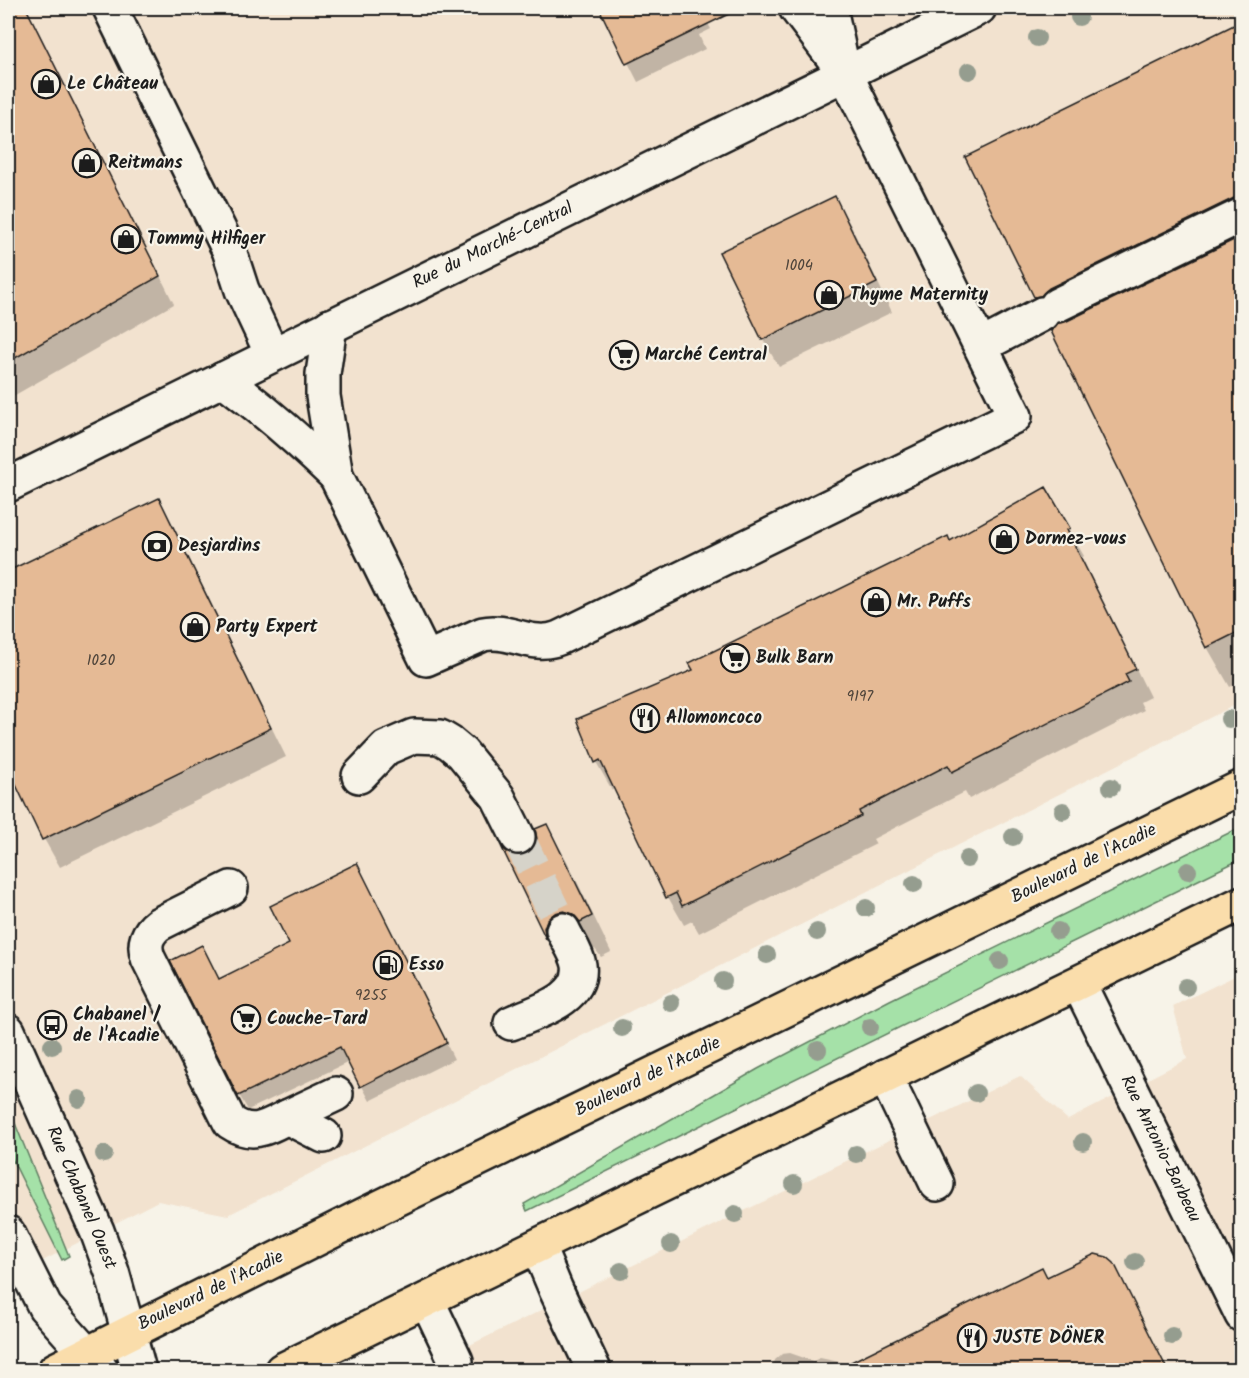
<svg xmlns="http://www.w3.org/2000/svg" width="1249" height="1378" viewBox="0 0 1249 1378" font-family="Kalam,sans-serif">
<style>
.built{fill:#f2e2cf}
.green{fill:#a5e1a8;stroke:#607e62;stroke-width:1.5}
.shadow{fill:#0003}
.building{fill:#e5ba95;stroke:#1c1c1c;stroke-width:1.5}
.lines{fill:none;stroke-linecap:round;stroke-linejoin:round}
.minor-tunnel{stroke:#d6d3c9;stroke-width:33;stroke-dasharray:33 16;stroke-linecap:butt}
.minor-casing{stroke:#1c1c1c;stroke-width:38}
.major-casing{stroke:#1c1c1c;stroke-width:38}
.minor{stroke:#f7f3e8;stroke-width:33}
.major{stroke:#faddab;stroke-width:33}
.tree{fill:#959d8f}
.labels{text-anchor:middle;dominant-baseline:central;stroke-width:4.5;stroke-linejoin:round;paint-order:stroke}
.number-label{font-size:15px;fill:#4e443a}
.poi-label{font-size:18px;font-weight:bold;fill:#1c1c1c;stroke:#f7f3e8;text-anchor:start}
.street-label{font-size:18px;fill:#1c1c1c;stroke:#f7f3e8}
</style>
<rect width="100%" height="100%" fill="#f7f3e8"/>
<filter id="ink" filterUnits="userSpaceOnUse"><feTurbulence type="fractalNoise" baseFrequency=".0167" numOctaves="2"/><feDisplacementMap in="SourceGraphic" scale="12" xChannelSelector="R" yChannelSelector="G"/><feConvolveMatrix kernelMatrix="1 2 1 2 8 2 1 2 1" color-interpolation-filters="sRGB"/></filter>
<g filter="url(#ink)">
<g class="built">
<polygon points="8,8 1241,8 1241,702 228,1215 158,1201 8,1279"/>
<polygon points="1241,973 1241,1370 419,1370 1020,1076 1068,1120 1187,1059 1173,1006"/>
</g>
<g class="green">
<polygon points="1241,827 1241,859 527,1211 524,1204 758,1069 890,1000"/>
<polygon points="8,1106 69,1256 62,1260 8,1151"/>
</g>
<g class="shadow">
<polygon points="8,8 27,8 174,304 8,399"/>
<polygon points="600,8 699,8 711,29 699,35 705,49 638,82"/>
<polygon points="1242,23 1242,681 1230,687 1207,647 1054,329 1035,296"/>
<polygon points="835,198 851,226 892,312 779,367 763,340 721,253"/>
<polygon points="1045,489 1084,556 1082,558 1150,697 1140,702 1144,710 969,799 965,792 873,839 876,844 699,933 692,921 684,925 668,897 615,788 612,790 596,762 579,719 695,671 950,543"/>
<polygon points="158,500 174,527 286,757 60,867 44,839 8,765 8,573"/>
<polygon points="547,826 567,861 611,952 601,957 595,949 585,946 564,968 547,938 506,853 516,857 526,855 535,848"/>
<polygon points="365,880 454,1059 370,1101 349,1062 248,1110 239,1095 219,981 291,945"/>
<polygon points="1112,1264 1133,1300 1168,1370 772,1370 775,1360 782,1354 790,1353 813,1361 820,1358 849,1364 1047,1278"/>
</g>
<g class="building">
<polygon points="8,8 26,8 160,276 8,362"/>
<polygon points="599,8 741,8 626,64"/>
<polygon points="1242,21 1242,197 1234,198 1049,288 1041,296 1034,297 965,157"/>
<polygon points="835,196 877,283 762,340 719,252"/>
<polygon points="1242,236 1242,630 1206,648 1051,331 1058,323 1065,322"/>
<polygon points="1046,487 1070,528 1067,530 1136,669 1125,674 1129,682 952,772 948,765 859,811 861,816 682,906 676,893 666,898 600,760 595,763 577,719 693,670 689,663 948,536 950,541"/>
<polygon points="159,498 271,728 42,840 8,768 8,571"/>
<polygon points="547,824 592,916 580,922 573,914 564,911 555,913 547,920 544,928 546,939 501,846 508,853 516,856 526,854 534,847 537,839 535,829"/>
<polygon points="357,863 447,1043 360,1087 340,1047 238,1096 170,961 202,945 219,979 289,944 270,906"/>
<polygon points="1095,1254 1107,1257 1114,1263 1168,1371 833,1371 1042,1267 1047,1277"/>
</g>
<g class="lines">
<polyline class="minor-tunnel" points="518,837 563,930"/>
<g class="minor-casing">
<g id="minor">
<polyline points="110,8 229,250 242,290 272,354"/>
<polyline points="830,8 841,60"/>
<polyline points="1057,305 1242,215"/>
<path d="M330,326L323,374V396L336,476L426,659L483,634C509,628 532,649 559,638L1015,416L845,73L796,8"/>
<polyline points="981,346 1042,314"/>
<path d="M223,379C263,409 300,441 336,476"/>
<polyline points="8,485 979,8"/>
<polyline points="359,776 386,748 414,736 440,737 450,743 462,753 498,797 518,837"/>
<path d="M231,888L159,924C147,933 143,944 148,958L230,1122C252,1137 266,1128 287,1117L324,1136"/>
<polyline points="1079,984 1242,1315"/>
<path d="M511,1023C535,1012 584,1000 579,965C577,953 568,941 563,930"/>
<polyline points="8,1031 97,1231 112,1272 139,1370"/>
<polyline points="885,1076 937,1184"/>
<polyline points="287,1117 336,1094"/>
<polyline points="8,1233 45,1307 101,1370"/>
<polyline points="538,1247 556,1290 594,1370"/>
<polyline points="427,1300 456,1361 456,1370"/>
</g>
</g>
<g class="major-casing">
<g id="major">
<polyline points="55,1370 362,1216 1242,787"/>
<polyline points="282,1370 1242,903"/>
</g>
</g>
<use href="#minor" class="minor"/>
<use href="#major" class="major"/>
</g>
<g class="tree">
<circle cx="1079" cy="17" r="9"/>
<circle cx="1037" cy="38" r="9"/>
<circle cx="969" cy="71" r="9"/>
<circle cx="1229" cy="719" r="9"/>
<circle cx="1111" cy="787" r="9"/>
<circle cx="1063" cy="811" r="9"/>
<circle cx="1013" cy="837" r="9"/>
<circle cx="967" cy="859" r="9"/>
<circle cx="1188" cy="871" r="9"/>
<circle cx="914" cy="884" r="9"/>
<circle cx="866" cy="908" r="9"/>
<circle cx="1058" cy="931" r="9"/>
<circle cx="817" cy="932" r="9"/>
<circle cx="767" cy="955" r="9"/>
<circle cx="1000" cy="961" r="9"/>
<circle cx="723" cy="981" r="9"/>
<circle cx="1186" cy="987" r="9"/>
<circle cx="671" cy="1003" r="9"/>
<circle cx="870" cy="1027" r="9"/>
<circle cx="622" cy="1028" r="9"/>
<circle cx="52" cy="1046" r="9"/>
<circle cx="818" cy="1050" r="9"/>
<circle cx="976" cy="1093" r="9"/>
<circle cx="79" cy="1099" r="9"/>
<circle cx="1083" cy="1142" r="9"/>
<circle cx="104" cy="1154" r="9"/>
<circle cx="856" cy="1154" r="9"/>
<circle cx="794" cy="1184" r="9"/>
<circle cx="735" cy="1214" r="9"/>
<circle cx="671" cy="1244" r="9"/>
<circle cx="1135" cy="1262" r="9"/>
<circle cx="621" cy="1271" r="9"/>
<circle cx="1172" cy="1336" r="9"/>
</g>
</g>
<defs>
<g id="shop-ring" transform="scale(1.5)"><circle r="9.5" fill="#f7f3e8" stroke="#1c1c1c" stroke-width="1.5"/><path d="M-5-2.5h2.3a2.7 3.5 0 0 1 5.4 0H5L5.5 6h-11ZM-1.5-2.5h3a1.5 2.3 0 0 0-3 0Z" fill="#1c1c1c"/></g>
<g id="supermarket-ring" transform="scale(1.5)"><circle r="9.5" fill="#f7f3e8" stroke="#1c1c1c" stroke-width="1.5"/><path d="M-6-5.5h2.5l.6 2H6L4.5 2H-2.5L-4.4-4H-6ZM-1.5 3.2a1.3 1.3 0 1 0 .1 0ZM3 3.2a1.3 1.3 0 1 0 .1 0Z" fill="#1c1c1c"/></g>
<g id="bank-ring" transform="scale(1.5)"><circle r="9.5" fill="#f7f3e8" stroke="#1c1c1c" stroke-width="1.5"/><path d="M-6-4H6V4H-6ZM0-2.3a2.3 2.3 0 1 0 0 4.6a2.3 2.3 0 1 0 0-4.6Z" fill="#1c1c1c"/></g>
<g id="restaurant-ring" transform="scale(1.5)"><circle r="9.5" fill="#f7f3e8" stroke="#1c1c1c" stroke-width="1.5"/><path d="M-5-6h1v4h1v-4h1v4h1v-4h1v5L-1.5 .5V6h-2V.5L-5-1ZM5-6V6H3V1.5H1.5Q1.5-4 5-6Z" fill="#1c1c1c"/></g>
<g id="fuel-ring" transform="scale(1.5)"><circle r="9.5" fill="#f7f3e8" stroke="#1c1c1c" stroke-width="1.5"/><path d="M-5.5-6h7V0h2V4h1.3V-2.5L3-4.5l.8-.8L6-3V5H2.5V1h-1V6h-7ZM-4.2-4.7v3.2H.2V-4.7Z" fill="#1c1c1c"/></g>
<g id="bus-ring" transform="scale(1.5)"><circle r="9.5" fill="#f7f3e8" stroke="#1c1c1c" stroke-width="1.5"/><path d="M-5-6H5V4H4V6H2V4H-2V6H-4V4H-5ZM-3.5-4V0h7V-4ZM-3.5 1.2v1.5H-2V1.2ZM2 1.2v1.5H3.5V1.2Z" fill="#1c1c1c"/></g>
</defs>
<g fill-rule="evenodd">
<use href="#shop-ring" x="46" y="84"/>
<use href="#shop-ring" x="87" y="163"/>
<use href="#shop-ring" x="126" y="239"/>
<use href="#shop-ring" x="829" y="295"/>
<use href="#supermarket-ring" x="624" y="355"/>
<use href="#shop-ring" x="1004" y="539"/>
<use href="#bank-ring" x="157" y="546"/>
<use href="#shop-ring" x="876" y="602"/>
<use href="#shop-ring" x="195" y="627"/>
<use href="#supermarket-ring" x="735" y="658"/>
<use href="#restaurant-ring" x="645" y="718"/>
<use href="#fuel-ring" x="388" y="965"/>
<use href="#supermarket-ring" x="246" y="1019"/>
<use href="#bus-ring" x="52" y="1025"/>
<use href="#restaurant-ring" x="972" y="1338"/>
</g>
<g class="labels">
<g class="number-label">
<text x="799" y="266">1004</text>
<text x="101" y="661">1020</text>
<text x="860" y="697">9197</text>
<text x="371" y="996">9255</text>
</g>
<g class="poi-label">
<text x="67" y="84">Le Château</text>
<text x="108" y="163">Reitmans</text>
<text x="147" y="239">Tommy Hilfiger</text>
<text x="850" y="295">Thyme Maternity</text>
<text x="645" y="355">Marché Central</text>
<text x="1025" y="539">Dormez-vous</text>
<text x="178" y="546">Desjardins</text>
<text x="897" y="602">Mr. Puffs</text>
<text x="216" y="627">Party Expert</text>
<text x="756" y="658">Bulk Barn</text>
<text x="666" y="718">Allomoncoco</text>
<text x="409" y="965">Esso</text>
<text x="73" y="1015">Chabanel /<tspan x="73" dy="21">de l'Acadie</tspan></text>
<text x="267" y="1019">Couche-Tard</text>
<text x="993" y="1338">JUSTE DÖNER</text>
</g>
<g class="street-label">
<text transform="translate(493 246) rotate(-26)">Rue du Marché-Central</text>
<text transform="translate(1084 864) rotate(-26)">Boulevard de l'Acadie</text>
<text transform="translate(648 1077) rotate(-26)">Boulevard de l'Acadie</text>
<text transform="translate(1160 1149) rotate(64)">Rue Antonio-Barbeau</text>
<text transform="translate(81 1198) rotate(67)">Rue Chabanel Ouest</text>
<text transform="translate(211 1291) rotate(-26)">Boulevard de l'Acadie</text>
</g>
</g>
<rect width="1249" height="1378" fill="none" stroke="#f7f3e8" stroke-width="30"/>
<rect x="15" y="15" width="1219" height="1348" fill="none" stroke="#1c1c1c" stroke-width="2" filter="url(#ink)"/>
</svg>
